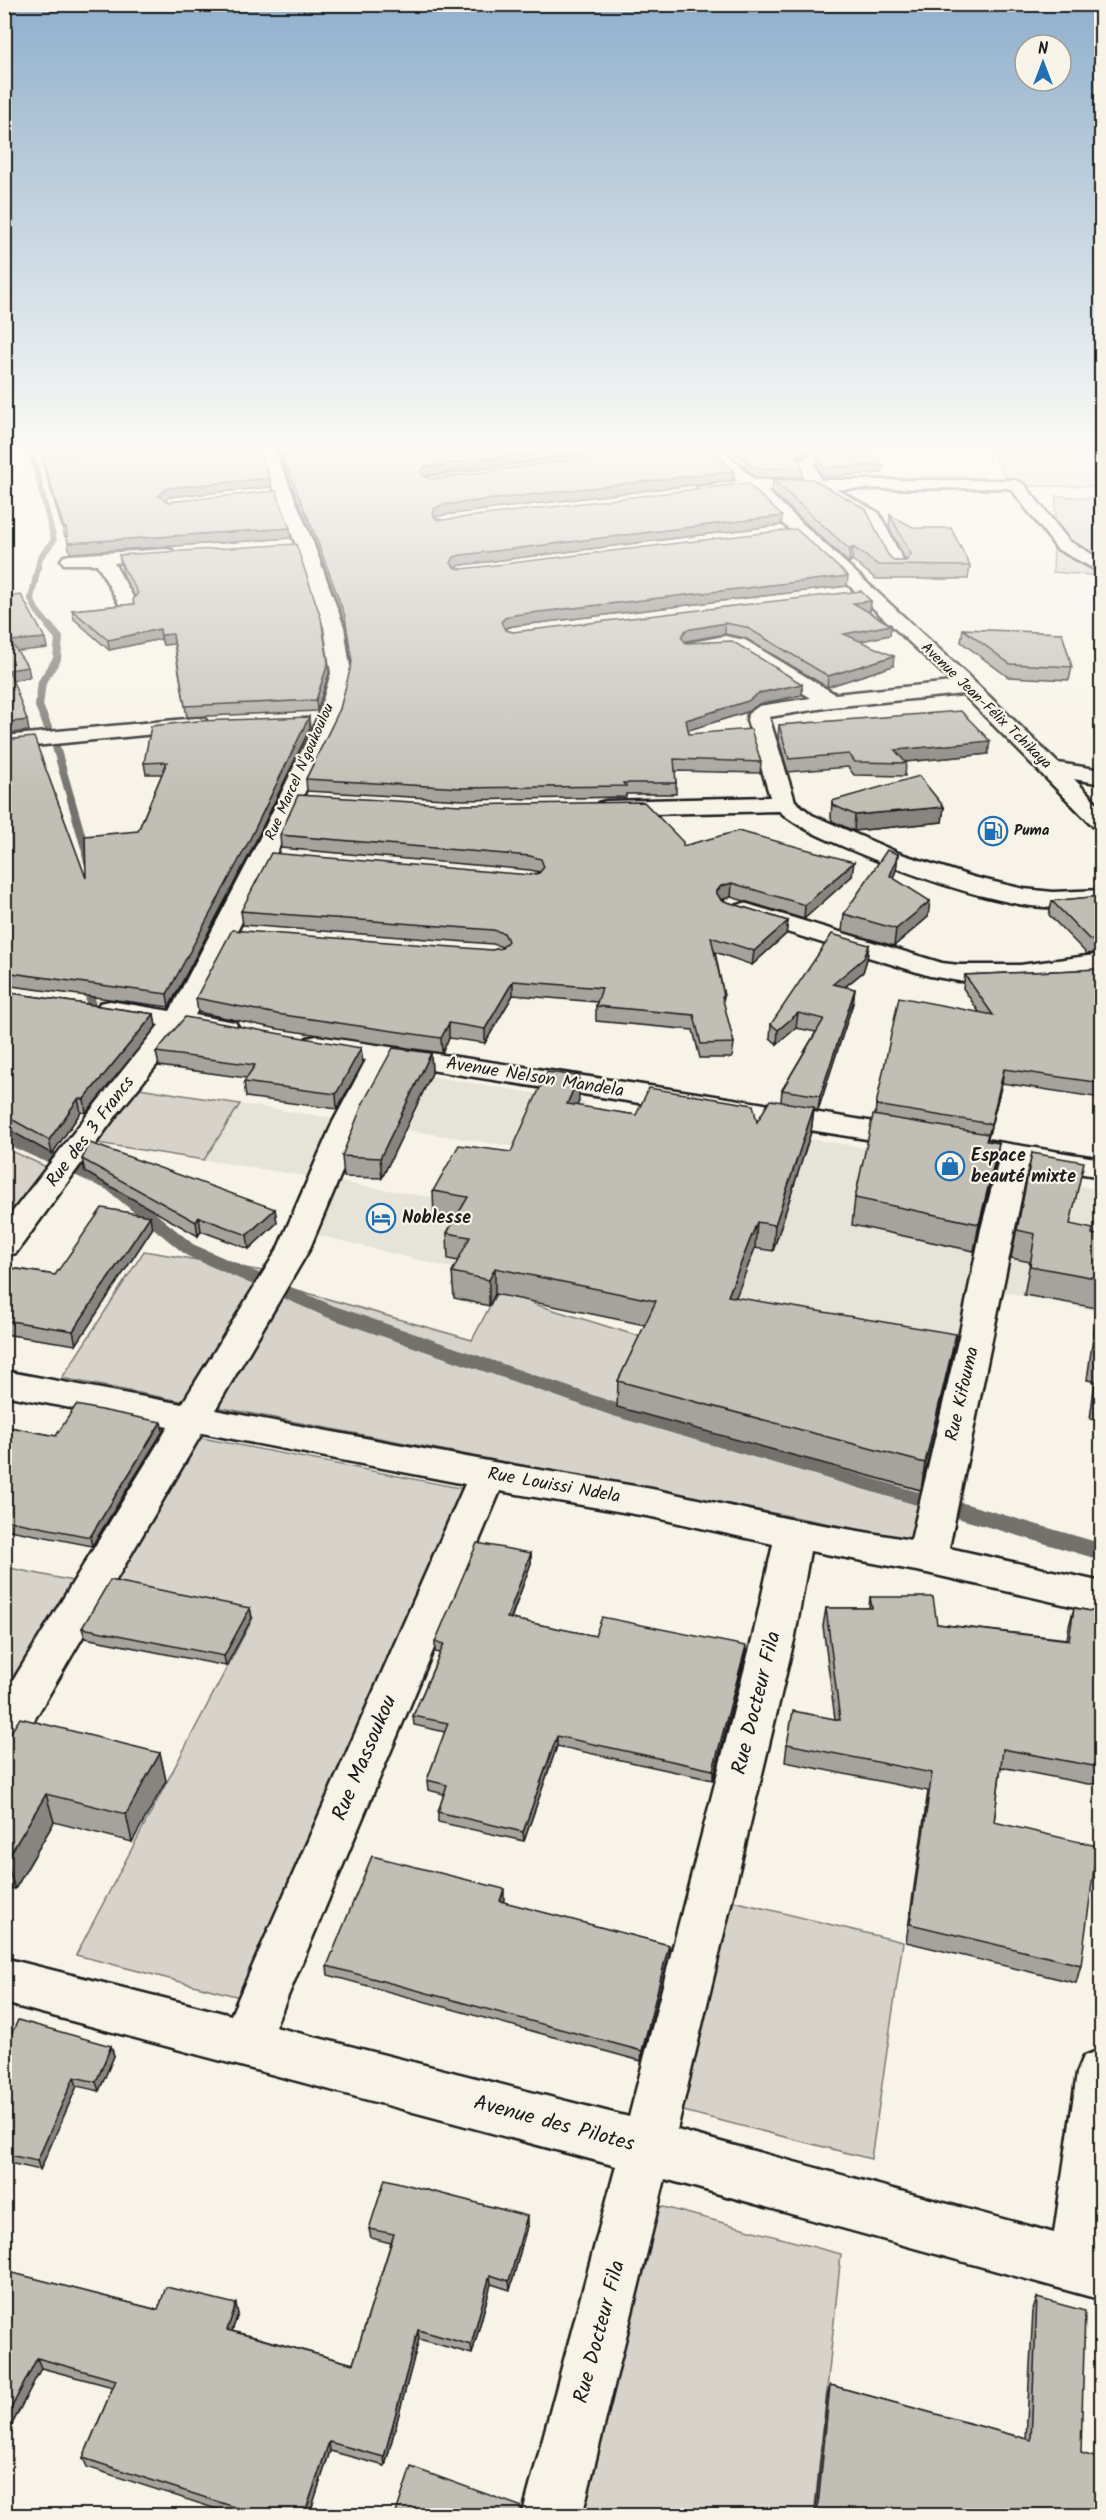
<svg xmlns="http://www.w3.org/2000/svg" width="1106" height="2520" viewBox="0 0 1106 2520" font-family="Kalam,sans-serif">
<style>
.built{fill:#e6e3d9}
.green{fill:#d7d3cb;stroke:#7a7874;stroke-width:1.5}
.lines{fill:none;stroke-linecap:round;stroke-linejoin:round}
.stream-far4{stroke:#72716c;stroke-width:6}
.stream-far3{stroke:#72716c;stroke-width:8}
.stream-far2{stroke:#72716c;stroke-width:10}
.stream-far1{stroke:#72716c;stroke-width:13}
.stream{stroke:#72716c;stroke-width:16}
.minor-casing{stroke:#1c1c1c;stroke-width:5}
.minor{fill:#f7f3e8;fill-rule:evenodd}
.wall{fill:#a5a39c;stroke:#1c1c1c;stroke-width:1.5}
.shaded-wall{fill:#86857f;stroke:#1c1c1c;stroke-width:1.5}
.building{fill:#c0beb5;stroke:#1c1c1c;stroke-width:1.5}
.labels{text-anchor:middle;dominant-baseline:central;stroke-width:4.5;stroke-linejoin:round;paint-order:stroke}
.far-street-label{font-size:15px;fill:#1c1c1c;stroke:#f7f3e8}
.far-poi-label{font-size:15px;font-weight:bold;fill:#1c1c1c;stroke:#f7f3e8;text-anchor:start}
.street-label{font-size:18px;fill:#1c1c1c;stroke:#f7f3e8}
.poi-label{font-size:18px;font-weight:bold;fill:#1c1c1c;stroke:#f7f3e8;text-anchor:start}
.near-street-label{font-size:21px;fill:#1c1c1c;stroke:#f7f3e8}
</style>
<rect width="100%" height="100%" fill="#f7f3e8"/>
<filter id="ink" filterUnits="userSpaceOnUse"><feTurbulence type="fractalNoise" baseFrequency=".0167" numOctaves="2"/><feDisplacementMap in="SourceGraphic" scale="12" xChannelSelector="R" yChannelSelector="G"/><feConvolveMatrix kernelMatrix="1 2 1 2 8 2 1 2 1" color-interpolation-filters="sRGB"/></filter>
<g filter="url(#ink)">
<g class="built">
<polygon points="430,1076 586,1102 560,1154 407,1130"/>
<polygon points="240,1104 340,1119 312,1177 204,1160"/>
<polygon points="647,1112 995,1169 963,1305 975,1308 931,1493 617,1407 648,1339"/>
<polygon points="1029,1176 1101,1190 1101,1312 1004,1292"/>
<polygon points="338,1182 574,1220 539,1290 314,1234"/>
</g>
<g class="green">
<polygon points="989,446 1101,446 1101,486 1011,486"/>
<polygon points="1056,496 1101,499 1101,576 1053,572"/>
<polygon points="139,1088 240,1104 204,1160 97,1143"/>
<polygon points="5,1148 51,1169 21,1207 5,1205"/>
<polygon points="144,1251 263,1271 186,1402 62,1378"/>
<polygon points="503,1281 539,1290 534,1304 648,1339 618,1407 931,1493 920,1541 217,1407 286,1287 472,1340"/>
<polygon points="197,1437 465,1489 240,1997 76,1955 253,1618 109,1588"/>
<polygon points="5,1567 78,1582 5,1705"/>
<polygon points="729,1900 903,1942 871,2159 679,2110"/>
<polygon points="656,2205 841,2254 814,2515 578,2516"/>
</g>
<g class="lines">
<polyline class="stream-far4" points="32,446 31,450 54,540 40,558 31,599 37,611 51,628"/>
<polyline class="stream-far3" points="49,626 59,638 57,659 42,682 39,706 56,747 87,855"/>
<g class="stream-far2">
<polyline points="87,854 89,862"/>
<polyline points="90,1020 91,980"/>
<polyline points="4,1138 18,1141"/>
</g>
<polyline class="stream-far1" points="13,1140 110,1184 190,1250 329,1311 616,1410 926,1501"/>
<polyline class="stream" points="921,1499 1102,1552"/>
<g class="minor-casing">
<g id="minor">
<polygon points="257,446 273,446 314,545 344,627 351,673 339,719 275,856 195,1015 235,1022 239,1028 235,1034 225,1036 185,1030 118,1113 16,1253 4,1256 4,1223 98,1101 159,1025 100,1015 96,1009 100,1003 110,1001 170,1011 251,856 317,719 331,673 324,627 296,545"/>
<path d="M701,446H718L755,480H805L798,462L822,446H841L814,464L821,480H1015L1024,484L1069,541L1102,560V573L1057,549L1012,490L1007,488L836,489L879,513L907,568L904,572H892L889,568L866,520L813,489L766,490L965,673L1058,763L1102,770V784L1074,779L1102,808V829L1094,827L963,694L831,707L769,717L795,801L812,815L901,854L973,877L1024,889L1053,892L1102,890V906C1076,907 1050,909 1024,905C962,894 900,871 842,846C819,836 798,827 779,811L606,815L598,813L594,808L598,803L606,801L770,797L747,720L748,714L759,706L811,698L732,649C717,647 702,655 687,651L684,647L687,643L725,636L745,640L835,694L952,682L747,490L704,495L698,493L696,490L698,487L738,481Z"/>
<polygon points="166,549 172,550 175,554 172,558 114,563 137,604 135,608 121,608 119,604 97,564 64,564 61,560 64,556 70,555"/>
<polygon points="197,718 205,719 208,724 205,729 4,749 4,736"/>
<polygon points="744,903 942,963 959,965 1020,965 1102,954 1102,970 1020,981 959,981 930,976 735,916 731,911 735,906"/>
<path d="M317,1036L703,1094L1102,1159V1177L1028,1165L949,1548L1102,1582V1613L927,1573L810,1551L795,1636L677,2130L1054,2233L1077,2073L1084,2056L1102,2049V2300L665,2179L582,2516H522L616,2166L4,2003V1958L231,2015L465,1484L202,1433L19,1746L4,1751V1695L168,1427L4,1395V1371L182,1404L277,1250L333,1122L366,1060L307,1050L303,1044L307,1038ZM393,1064L999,1160L981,1229L960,1332L911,1540L794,1520L652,1489L488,1461L215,1410L309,1250L363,1122ZM500,1491L652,1517L773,1544L753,1636L629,2117L275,2027Z"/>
</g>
</g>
<use href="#minor" class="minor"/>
</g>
<g class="wall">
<polygon points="275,446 645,446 424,477 431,479 734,471 733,480 443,515 435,517 436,519 443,520 782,516 781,525 462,565 454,567 455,568 462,569 847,586 513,626 505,629 505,630 513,632 871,601 870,611 867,611 890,635 860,641 893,666 827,687 745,638 725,634 686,641 686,643 802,684 802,695 759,704 747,712 688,730 689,734 761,762 760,773 675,771 676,783 676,794 626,794 626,797 462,800 307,791 306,779 340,709 352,664 346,626 316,544"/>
<polygon points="721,446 818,446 799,457 798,458 802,468 802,477 756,478"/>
<polygon points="818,456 883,465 882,473 822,477 817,465"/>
<polygon points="43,461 270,478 271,487 169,497 165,500 168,502 291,538 70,553 67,537 65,537 45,470"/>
<polygon points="773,480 888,555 894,561 906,561 889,528 890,515 970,566 968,579 876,579 852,560 849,563 772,492"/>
<polygon points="119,555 328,663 329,673 317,711 187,717 174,644 163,645 161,639 109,650 74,619 72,610 133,604 135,597 124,577 121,565"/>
<polygon points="963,629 1072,667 1069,680 1008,677 961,642"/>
<polygon points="779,725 988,754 905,762 906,763 905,776 854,775 848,767 788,772 778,738"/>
<polygon points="310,728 249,855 169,1007 4,985 4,740 86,878 138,831 162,774 146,774 144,763"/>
<polygon points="832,801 944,807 942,822 854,831 832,821 831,817"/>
<polygon points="280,835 683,846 852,876 804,919 731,897 721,900 788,921 786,934 752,965 715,952 724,996 723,1002 734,1043 732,1058 700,1058 693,1030 596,1021 596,1006 597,1002 513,995 485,1043 449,1038 442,1053 278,1029 198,1012 196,998 492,950 502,948 503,947 493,944 243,925 241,911 530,875 540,872 530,870 281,848"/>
<polygon points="898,854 896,870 893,878 928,917 894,946 842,931 844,914"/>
<polygon points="1101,896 1101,952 1087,954 1049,915 1052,901"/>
<polygon points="869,945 867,959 863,972 845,987 855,989 853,1003 818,1110 814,1110 811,1132 773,1251 755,1248 735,1298 951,1360 921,1490 617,1407 618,1381 645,1325 495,1294 489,1306 454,1298 452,1272 458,1261 448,1259 447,1233 454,1220 434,1217 433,1191 511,1152 579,1101 576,1106 636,1115 757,1122 781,1101 782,1090 816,1032 796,1028 777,1044 770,1038 771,1024"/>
<polygon points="1101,969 1101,1098 1002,1083 988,1138 987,1138 986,1141 999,1143 994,1169 974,1251 852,1225 855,1198 875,1116 876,1105 979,1012 963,988 965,975"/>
<polygon points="4,992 154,1014 156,1027 86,1113 81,1112 52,1154 4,1127"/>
<polygon points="156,1052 363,1063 337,1109 246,1097 244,1082 247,1078 159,1066"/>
<polygon points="431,1053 432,1073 382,1178 344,1177 342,1156"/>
<polygon points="1101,1112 1101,1131 1097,1130"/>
<polygon points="1032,1153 1070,1225 1092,1234 1101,1236 1101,1421 1090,1419 1095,1381 1087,1380 1097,1308 1024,1295 1030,1262 1011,1258"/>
<polygon points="82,1159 275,1209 277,1223 249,1249 201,1231 198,1236 85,1172"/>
<polygon points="152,1229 76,1345 4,1334 4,1267 55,1275"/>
<polygon points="4,1426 56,1436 163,1431 92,1546 4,1529"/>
<polygon points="531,1553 531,1563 511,1619 595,1636 745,1655 713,1780 557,1746 524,1841 438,1822 438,1812 444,1794 428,1790 427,1780 445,1732 414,1725 413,1716 440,1653 435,1652 435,1642"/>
<polygon points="870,1597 937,1624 1067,1639 1069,1626 1074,1608 1101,1613 1101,1784 1088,1784 1001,1767 994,1822 1081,1965 1076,1983 906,1942 928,1791 785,1762 787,1744 835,1719 823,1626 826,1608 869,1608"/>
<polygon points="250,1608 252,1618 226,1666 85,1638 82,1628"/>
<polygon points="4,1743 160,1753 166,1781 132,1842 54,1822 15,1889 4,1886"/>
<polygon points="504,1899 503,1902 669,1945 669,1955 641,2061 328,1975 327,1966"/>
<polygon points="4,2036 111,2046 114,2056 99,2091 77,2086 40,2170 4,2162"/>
<polygon points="527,2226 510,2290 491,2284 472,2354 419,2339 385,2466 330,2451 309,2516 238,2516 87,2467 83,2458 113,2387 41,2368 8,2432 4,2430 4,2271 158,2310 238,2314 232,2331 353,2364 391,2243 371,2238 369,2229"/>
<polygon points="1037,2298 1081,2453 1101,2516 815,2516 827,2397 830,2385 1026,2439 1033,2310"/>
</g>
<g class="shaded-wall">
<polygon points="33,446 99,446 33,451"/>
<polygon points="580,446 645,446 425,476 421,480 421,471 424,467"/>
<polygon points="803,446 818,446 799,457 796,463 797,454 800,448"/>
<polygon points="734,471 733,480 443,515 435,517 433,514 435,508 442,505"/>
<polygon points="270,478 271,487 169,497 159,505 158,496 168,488"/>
<polygon points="782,516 781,525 462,565 454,567 451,563 454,557 461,555"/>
<polygon points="290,528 291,538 70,553 68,543"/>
<polygon points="853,547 852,560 849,563 850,550"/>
<polygon points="848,576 847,586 513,626 505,628 501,633 501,622 505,618 513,615"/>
<polygon points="871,601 870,611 852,613 853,603"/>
<polygon points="725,623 725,634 686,641 681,647 681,637 686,630"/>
<polygon points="891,625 890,635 843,645 844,634"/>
<polygon points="160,629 161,639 109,650 108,640"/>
<polygon points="173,634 174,644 163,645 161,635"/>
<polygon points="45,638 47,648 12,652 10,641"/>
<polygon points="894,656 893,666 827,687 828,676"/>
<polygon points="328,663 329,673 317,711 316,700"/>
<polygon points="28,667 30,677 11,681 9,670"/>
<polygon points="802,684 802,695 759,704 747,712 686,731 686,720 759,693"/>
<polygon points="309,717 310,728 249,855 169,1007 167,994"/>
<polygon points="27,720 29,731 4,734 4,723"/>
<polygon points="990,741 988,754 894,763 895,750"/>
<polygon points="944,807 942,822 854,831 855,815"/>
<polygon points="898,854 896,870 888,892 890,876"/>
<polygon points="854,862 852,876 804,919 805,905"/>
<polygon points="732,883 731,897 720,900 716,892 721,886"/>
<polygon points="930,901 928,917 894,946 896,929"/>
<polygon points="788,921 786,934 752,965 754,951"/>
<polygon points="869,945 867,959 863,972 831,998 833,984"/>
<polygon points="513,981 513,995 485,1043 485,1029"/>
<polygon points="855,989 853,1003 818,1110 820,1096"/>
<polygon points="798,1013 796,1028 777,1044 778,1030"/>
<polygon points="154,1014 156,1027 86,1113 84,1099"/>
<polygon points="449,1023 449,1038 442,1053 441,1038"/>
<polygon points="361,1048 363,1063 337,1109 336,1094"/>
<polygon points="431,1053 432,1073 382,1178 380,1158"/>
<polygon points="1004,1069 1002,1083 988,1138 991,1124"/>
<polygon points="579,1076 579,1101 567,1129 567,1104"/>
<polygon points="78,1099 81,1112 52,1154 49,1140"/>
<polygon points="814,1107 811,1132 773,1251 775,1225"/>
<polygon points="999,1143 994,1169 974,1251 979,1224"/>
<polygon points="275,1209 277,1223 249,1249 247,1235"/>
<polygon points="150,1216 152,1229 76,1345 73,1331"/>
<polygon points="199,1217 201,1231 198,1236 196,1222"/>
<polygon points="757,1222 755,1248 726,1323 728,1296"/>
<polygon points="495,1268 495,1294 489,1306 489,1280"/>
<polygon points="956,1334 951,1360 921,1490 925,1463"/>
<polygon points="161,1422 163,1431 92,1546 90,1537"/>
<polygon points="531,1553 531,1563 507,1628 507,1618"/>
<polygon points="250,1608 252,1618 226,1666 224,1656"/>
<polygon points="746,1646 745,1655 713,1780 713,1770"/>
<polygon points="557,1736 557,1746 524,1841 523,1832"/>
<polygon points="160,1753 166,1781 132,1842 126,1814"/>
<polygon points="46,1794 54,1822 15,1889 6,1861"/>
<polygon points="504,1889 504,1899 500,1911 500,1901"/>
<polygon points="669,1945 669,1955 641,2061 642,2051"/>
<polygon points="111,2046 114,2056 99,2091 96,2082"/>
<polygon points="74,2077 77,2086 40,2170 37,2161"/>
<polygon points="527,2216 527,2226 510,2290 509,2281"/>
<polygon points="490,2275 491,2284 472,2354 471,2345"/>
<polygon points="236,2304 238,2314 229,2339 227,2330"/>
<polygon points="418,2330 419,2339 385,2466 384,2457"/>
<polygon points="37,2358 41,2368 8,2432 4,2422"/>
<polygon points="329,2442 330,2451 309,2516 304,2516"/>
</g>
<g class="building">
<polygon points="161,446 257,446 270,478 168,488 158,496 168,502 276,491 290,528 68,543 66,528 64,528 43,461 44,456"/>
<polygon points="278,446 580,446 424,467 421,471 423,476 431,479 671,446 707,446 734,471 442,505 435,508 433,514 436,519 443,520 747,483 782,516 461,555 454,557 451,563 455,568 462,569 796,529 848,576 513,615 505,618 501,622 505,630 513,632 861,591 871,601 853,603 891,625 844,634 894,656 828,676 746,627 725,623 686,630 681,637 686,643 732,641 802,684 759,693 748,701 686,720 689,734 751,729 761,762 674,759 676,783 623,783 626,786 462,788 306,779 340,709 352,662 345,616 315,535"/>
<polygon points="731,446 803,446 800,448 797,454 802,468 756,469"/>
<polygon points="833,446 860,446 883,465 823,468 818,456"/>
<polygon points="812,479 866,509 888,555 894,561 906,561 911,554 890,515 915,528 951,528 970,566 878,565 853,547 850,550 773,480"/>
<polygon points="296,544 321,618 328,663 316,700 185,706 173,634 161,635 160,629 108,640 72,610 134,604 133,600 138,593 123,567 119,555"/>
<polygon points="4,593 5,597 21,595 45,638 10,641 28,667 9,670 27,720 4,723"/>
<polygon points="963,629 1062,633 1072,667 1010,664"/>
<polygon points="961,711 990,741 895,750 906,763 855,762 849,754 789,759 779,725"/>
<polygon points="309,717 248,843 167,994 4,972 4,740 34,737 86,878 85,836 138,831 167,762 144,763 151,726 198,721"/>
<polygon points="919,776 944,807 855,815 833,805 832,801"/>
<polygon points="298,795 461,805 644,802 683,842 683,846 738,831 854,862 805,905 732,883 721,886 716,892 721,900 788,921 754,951 711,937 724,996 722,996 734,1043 701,1044 694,1015 596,1006 602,988 513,981 485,1029 449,1023 441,1038 277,1014 196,998 232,930 492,950 502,948 508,941 504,933 493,930 241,911 271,853 530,875 539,873 544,867 541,859 530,856 280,835"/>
<polygon points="887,850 898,854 890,876 930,901 896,929 844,914"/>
<polygon points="1101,896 1101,939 1090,940 1052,901"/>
<polygon points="832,934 869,945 864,958 833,984 855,989 820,1096 782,1090 824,1019 798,1013 778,1030 771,1024"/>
<polygon points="1101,969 1101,1083 1004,1069 991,1124 876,1105 899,997 993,1015 965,975"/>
<polygon points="4,992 154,1014 84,1099 78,1099 49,1140 4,1115"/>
<polygon points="185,1017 361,1048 336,1094 244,1082 255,1065 156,1052"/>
<polygon points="393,1048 431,1053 380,1158 342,1156 363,1103"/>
<polygon points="547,1072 579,1076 567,1104 636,1115 649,1088 753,1105 757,1122 770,1100 814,1107 775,1225 757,1222 728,1296 956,1334 925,1463 618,1381 656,1301 495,1268 489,1280 452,1272 470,1237 447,1233 468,1197 433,1191 459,1145 511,1152"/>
<polygon points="873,1115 988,1134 986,1141 999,1143 979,1224 855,1198"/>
<polygon points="90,1143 275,1209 247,1235 199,1217 196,1222 82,1159"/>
<polygon points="1032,1153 1084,1162 1070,1224 1093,1229 1092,1234 1101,1236 1101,1279 1030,1266 1035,1234 1017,1230"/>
<polygon points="102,1208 150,1216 73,1331 4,1320 4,1267 55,1275"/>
<polygon points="1101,1300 1101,1352 1095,1351"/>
<polygon points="1101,1357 1101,1390 1097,1389"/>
<polygon points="76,1405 161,1422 90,1537 4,1520 4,1426 56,1436"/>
<polygon points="477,1543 531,1553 507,1618 595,1636 602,1617 746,1646 713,1770 557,1736 523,1832 438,1812 447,1785 427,1780 448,1723 413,1716 444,1644 435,1642"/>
<polygon points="110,1580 250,1608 224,1656 82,1628"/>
<polygon points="870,1597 933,1597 937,1624 1069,1640 1074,1608 1101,1613 1101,1766 1093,1766 1003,1749 994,1822 1097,1846 1081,1965 910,1924 932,1773 787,1744 793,1711 840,1720 826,1608 872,1608"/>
<polygon points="20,1718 160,1753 126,1814 46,1794 6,1861 4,1861 4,1743"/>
<polygon points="372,1856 504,1889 500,1901 669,1945 642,2051 327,1966"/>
<polygon points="18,2020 111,2046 96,2082 74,2077 37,2161 4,2154 4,2036 10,2037"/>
<polygon points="385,2179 527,2216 509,2281 490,2275 471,2345 418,2330 384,2457 329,2442 304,2516 262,2516 83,2458 116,2380 37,2358 4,2422 4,2271 37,2279 158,2310 166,2287 236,2304 227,2330 353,2364 394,2234 369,2229"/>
<polygon points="1037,2298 1085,2311 1081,2453 1101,2459 1101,2516 817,2516 830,2385 1031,2440"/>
<polygon points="411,2467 520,2506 522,2510 520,2516 395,2516"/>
</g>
</g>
<linearGradient id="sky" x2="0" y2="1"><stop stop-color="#90b0cc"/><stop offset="0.56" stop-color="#fbfaf5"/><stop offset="1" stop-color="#fbfaf5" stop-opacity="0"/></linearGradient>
<rect width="1106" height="799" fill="url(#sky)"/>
<defs>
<g id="fuel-ring" transform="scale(1.5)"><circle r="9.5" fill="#f7f3e8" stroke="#1f6fb2" stroke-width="1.5"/><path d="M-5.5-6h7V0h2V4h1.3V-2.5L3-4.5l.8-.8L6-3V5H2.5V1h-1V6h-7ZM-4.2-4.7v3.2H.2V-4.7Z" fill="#1f6fb2"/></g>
<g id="shop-ring" transform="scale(1.5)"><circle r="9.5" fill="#f7f3e8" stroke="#1f6fb2" stroke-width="1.5"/><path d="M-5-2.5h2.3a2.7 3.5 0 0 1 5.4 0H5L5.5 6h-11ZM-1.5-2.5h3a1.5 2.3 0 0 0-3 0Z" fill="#1f6fb2"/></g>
<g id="hotel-ring" transform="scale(1.5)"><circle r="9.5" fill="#f7f3e8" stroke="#1f6fb2" stroke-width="1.5"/><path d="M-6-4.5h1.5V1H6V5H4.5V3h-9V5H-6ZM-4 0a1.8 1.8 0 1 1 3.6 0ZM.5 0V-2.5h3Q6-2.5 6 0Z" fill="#1f6fb2"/></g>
</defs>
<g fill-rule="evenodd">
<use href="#fuel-ring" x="993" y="831"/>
<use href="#shop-ring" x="950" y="1166"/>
<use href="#hotel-ring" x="381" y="1218"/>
</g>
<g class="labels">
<g class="far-street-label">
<text transform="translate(986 706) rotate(44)">Avenue Jean-Félix Tchikaya</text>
<text transform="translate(300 772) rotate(-66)">Rue Marcel N'goukoulou</text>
</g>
<g class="far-poi-label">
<text x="1014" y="831">Puma</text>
</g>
<g class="street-label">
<text transform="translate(535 1078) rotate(9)">Avenue Nelson Mandela</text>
<text transform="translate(91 1132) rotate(-53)">Rue des 3 Francs</text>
<text transform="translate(963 1394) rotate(-77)">Rue Kifouma</text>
<text transform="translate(554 1486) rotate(10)">Rue Louissi Ndela</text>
</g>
<g class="poi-label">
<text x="971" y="1156">Espace<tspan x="971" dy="21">beauté mixte</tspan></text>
<text x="402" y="1218">Noblesse</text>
</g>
<g class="near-street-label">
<text transform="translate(757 1703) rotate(-76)">Rue Docteur Fila</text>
<text transform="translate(365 1758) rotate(-67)">Rue Massoukou</text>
<text transform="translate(554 2124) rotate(15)">Avenue des Pilotes</text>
<text transform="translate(600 2332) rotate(-75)">Rue Docteur Fila</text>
</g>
</g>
<rect width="1106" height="2520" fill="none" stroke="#f7f3e8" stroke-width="24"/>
<rect x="12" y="12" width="1082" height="2496" fill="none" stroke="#1c1c1c" stroke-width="2" filter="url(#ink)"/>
<g transform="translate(1043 63)"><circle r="28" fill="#f7f3e8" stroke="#9f9d96" stroke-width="1.5"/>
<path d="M0-4.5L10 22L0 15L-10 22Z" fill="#1f6fb2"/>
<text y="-9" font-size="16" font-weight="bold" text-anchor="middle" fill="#1c1c1c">N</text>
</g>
</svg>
